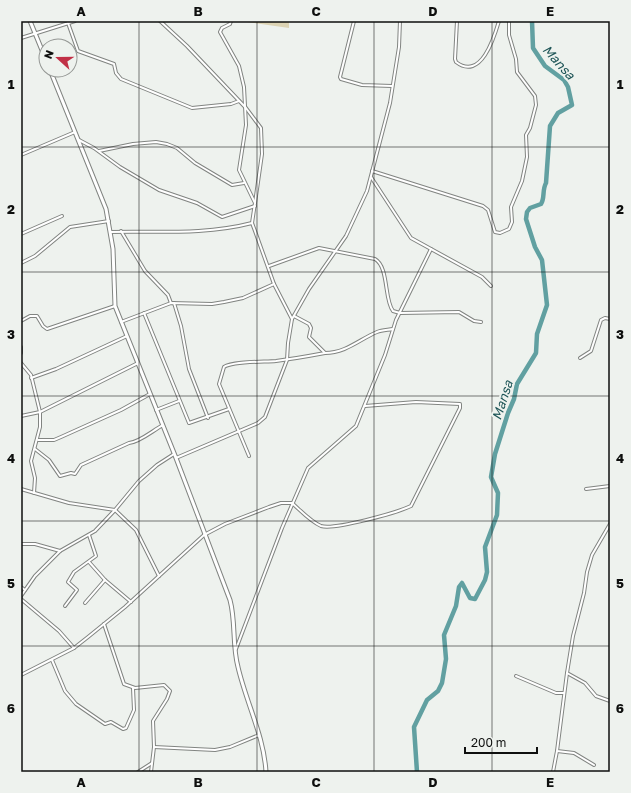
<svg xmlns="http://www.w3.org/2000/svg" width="631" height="793" viewBox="0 0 631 793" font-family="'Golos Text',sans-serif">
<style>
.green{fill:#dcd4b4}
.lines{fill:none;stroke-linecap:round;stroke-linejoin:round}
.river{stroke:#61a0a1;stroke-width:4.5}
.street-casing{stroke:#818481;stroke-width:4}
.secondary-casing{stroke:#818481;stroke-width:5}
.street{stroke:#fff;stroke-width:2}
.secondary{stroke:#fff;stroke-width:3}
.grid{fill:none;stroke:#0e0f0e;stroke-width:1;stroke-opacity:0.55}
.labels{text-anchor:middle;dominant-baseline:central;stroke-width:4;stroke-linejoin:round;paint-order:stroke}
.water-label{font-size:13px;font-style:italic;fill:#1d5456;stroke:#eef2ee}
.neatline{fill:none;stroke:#0e0f0e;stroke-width:1.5}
.grid-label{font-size:13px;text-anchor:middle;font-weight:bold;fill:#0e0f0e}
</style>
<rect width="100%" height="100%" fill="#eef2ee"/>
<polygon class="green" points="248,21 289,21 289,28 247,22"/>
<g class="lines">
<path class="river" d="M417,772L414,727L427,700L438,691L442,683L446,659L444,635L456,606L459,587L462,583L470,598L475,599L485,580L487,572L485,547L497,515L498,493L491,477L495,454L508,413L514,399L517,384L536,353L537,334L547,305L542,260L535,247L526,219L527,212L530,208L541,204C545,198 542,190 546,183L550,126L558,113L572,105L568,87L564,80L545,66L533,48L532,21"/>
<g class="street-casing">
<g id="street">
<polyline points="160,21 187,46 246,108 261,128 262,154 255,203"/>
<polyline points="231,21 230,24 222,28 220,32 239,66 244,87 246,125 239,170 255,203 252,223 255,231 274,284 292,319"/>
<polyline points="354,21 340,77 341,79 362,85 392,86"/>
<path d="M457,21L455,59L456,62C481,81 494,38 499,21"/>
<polyline points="68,23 78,51 114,64 116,73 121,79 192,108 231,104 239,101"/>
<polyline points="21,38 75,21"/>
<polyline points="79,140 94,148 120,167 159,190 197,203 222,217 255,206"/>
<polyline points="99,151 133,144 156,142 167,144 177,148 195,163 232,185 244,183"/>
<polyline points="21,155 75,132"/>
<polyline points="372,171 483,206 488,210 495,232 500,233 509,229 512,222 511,207 522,181 527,157 526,135 530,128 536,105 535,96 517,72 516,59 509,35 509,21"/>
<polyline points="371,177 411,238 482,277 491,286"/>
<polyline points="121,231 145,271 168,295 171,303"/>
<path d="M110,232C157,231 206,235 252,223"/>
<polyline points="21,234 62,216"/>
<polyline points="21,263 35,256 70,227 109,221"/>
<path d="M269,266L319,248L375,259C389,267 384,300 393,311L400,313L459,312L474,321L481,322"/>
<polyline points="174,303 181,326 189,369 208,418"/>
<polyline points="144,313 189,423 229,409"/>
<path d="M294,316L309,324L311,328L309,337L325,353C346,353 360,339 377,332C382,330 388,330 393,329"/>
<polyline points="21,321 30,316 37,316 43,326 47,329 115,306"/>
<polyline points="121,322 171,303 212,304 224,302 243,298 274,284"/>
<polyline points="21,347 21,353"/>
<polyline points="580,358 591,351 601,320 605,318 610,319"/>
<polyline points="21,363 31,375 40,412 40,427 31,461 35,478 34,493"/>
<polyline points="31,378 56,369 127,336"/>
<polyline points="156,410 179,401"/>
<polyline points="21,416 40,412 138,363"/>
<polyline points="38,440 54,440 61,437 121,410 150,394"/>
<path d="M35,449L49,460L60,476L71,473L75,474L81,465L129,443C140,442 152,431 163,425"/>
<path d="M249,456L219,384L224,367C233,361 264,362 276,361C292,359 309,356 325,353"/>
<polyline points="176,458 258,423 265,417 287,360 288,343 292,319 309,289 346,236 367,191 390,103 399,47 400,21"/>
<polyline points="21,489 69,503 115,510 136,530 159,576"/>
<polyline points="586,489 610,486"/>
<polyline points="21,544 35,544 60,551"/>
<polyline points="89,562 105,580 131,602"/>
<polyline points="21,587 25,590"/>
<polyline points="21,596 35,576 60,551 95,531 115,510 139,481 157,465 174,454"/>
<polyline points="21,599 59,631 74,648"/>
<polyline points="85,603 105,580"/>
<polyline points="65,606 77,590 68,582 74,572 96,556 89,535"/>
<polyline points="104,624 124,684 135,688 164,685 170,691 167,699 153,721 154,747 151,772"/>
<polyline points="236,649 282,528 308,468 356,426 385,355 396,320 431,249"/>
<polyline points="52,660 65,691 76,704 105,724 111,722 123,729 126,728 134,710 133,688"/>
<polyline points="567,673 585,683 596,696 610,701"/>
<path d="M21,675L74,648L88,637L125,607L204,535L225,524L269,507L281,503H292C300,510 311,522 321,526C335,530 396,513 411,506L460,408V404L416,402L365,406"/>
<polyline points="516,676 556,693 564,693"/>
<polyline points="154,747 215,750 230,747 259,735"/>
<polyline points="557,751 574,753 594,765"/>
<polyline points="138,772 152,763"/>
<polyline points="553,772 557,751 567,673 573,636 584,593 587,572 592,555 610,524"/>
</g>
</g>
<g class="secondary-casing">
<g id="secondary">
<polyline points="30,21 46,60"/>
<path d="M50,70L106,209L113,249L115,306L176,458L230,600C236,622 232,645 238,667C246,702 264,736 266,772"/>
</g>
</g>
<use href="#street" class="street"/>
<use href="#secondary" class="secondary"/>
</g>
<path class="grid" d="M139,21V772M257,21V772M374,21V772M492,21V772M21,147H610M21,272H610M21,396H610M21,521H610M21,646H610"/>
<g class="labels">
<g class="water-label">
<text transform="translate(559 62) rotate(48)">Mansa</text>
<text transform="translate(502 400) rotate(-72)">Mansa</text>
</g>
</g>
<rect width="631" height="793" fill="none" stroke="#eef2ee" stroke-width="44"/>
<g transform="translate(58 58) rotate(291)"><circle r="19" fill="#eef2ee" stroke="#949794"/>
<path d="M0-3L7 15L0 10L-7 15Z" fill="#c13046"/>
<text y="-6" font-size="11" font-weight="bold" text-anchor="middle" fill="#0e0f0e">N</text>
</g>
<path d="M465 747v6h72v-6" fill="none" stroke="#0e0f0e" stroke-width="2"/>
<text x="471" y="747" font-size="12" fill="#0e0f0e" stroke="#eef2ee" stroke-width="3" paint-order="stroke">200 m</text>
<rect x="22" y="22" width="587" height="749" class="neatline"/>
<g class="grid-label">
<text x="81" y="16">A</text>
<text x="198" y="16">B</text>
<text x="316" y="16">C</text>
<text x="433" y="16">D</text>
<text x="550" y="16">E</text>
<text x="11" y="89">1</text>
<text x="620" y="89">1</text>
<text x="11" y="214">2</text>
<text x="620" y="214">2</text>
<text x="11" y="339">3</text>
<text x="620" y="339">3</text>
<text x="11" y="463">4</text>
<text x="620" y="463">4</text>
<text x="11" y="588">5</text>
<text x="620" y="588">5</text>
<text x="11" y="713">6</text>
<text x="620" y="713">6</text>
<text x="81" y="787">A</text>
<text x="198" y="787">B</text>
<text x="316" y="787">C</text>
<text x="433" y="787">D</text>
<text x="550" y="787">E</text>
</g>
</svg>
